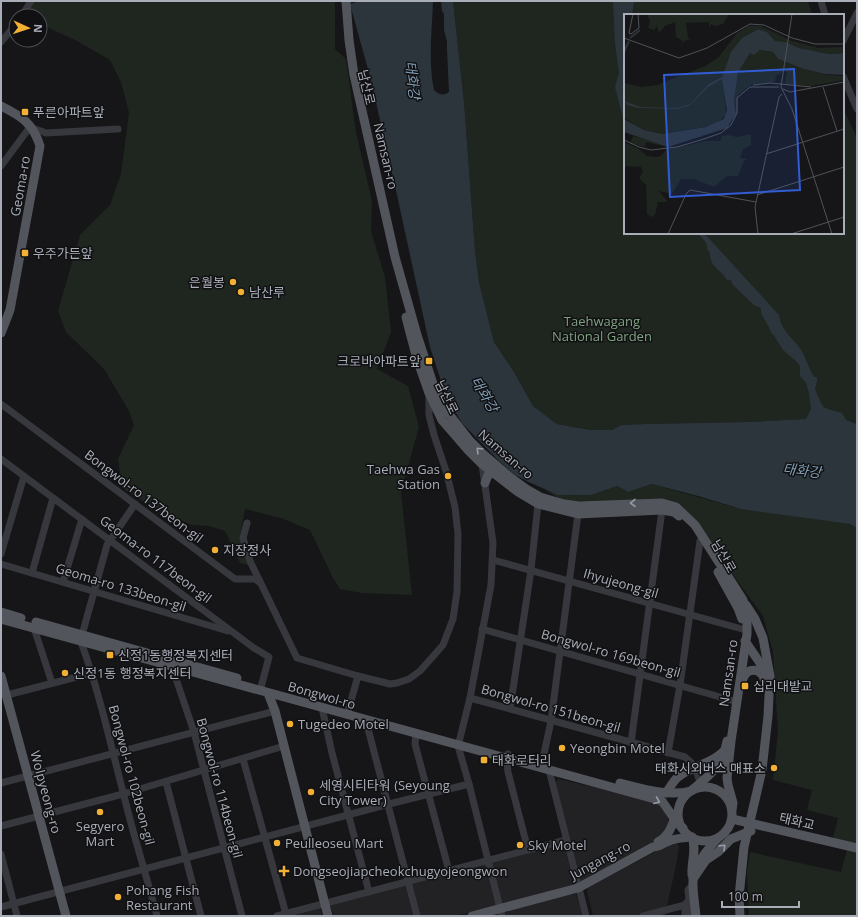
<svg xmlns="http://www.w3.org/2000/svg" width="858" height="917" viewBox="0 0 858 917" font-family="'Open Sans','Noto Sans KR',sans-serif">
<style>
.built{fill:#222225}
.green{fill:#1e261f}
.water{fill:#2c353c}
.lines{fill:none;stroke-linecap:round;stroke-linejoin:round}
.minor{stroke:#37383d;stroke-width:7}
.major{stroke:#53555c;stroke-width:9}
.oneway{stroke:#979ba6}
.poi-dot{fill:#f2b134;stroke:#111113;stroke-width:1.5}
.labels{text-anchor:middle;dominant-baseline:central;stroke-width:3;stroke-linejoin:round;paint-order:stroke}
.street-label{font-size:13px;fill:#a8adb8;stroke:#111113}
.poi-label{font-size:13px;fill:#a8adb8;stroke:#111113;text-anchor:start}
.park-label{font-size:13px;fill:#7fa381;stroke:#111113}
.water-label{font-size:14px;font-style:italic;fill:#7f9bb3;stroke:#111113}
.inset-river{fill:none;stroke:#2c353c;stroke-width:2}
.inset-road{fill:none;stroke:#505258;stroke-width:1}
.view{fill:#325cd3;fill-opacity:0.15;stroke:#325cd3;stroke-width:2}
.inset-edge{fill:none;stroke:#a8adb8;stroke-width:2}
</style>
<rect width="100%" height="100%" fill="#161618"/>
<g class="built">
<polygon points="558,779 660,802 668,817 669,824 657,841 579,884 555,784"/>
<polygon points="675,841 679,846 677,861 665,915 660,916 593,916 587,891 588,888"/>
<polygon points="564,844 574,885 456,916 420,916 412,884"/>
<polygon points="405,885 413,916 334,916 330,905"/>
<polygon points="576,894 583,916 488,916 569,895"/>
<polygon points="320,907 322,916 285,916"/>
</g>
<g class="green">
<polygon points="30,1 335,1 335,49 346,59 356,132 372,201 371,231 385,277 391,332 377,369 408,386 419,427 401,492 412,595 362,593 340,589 333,578 310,530 281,518 245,509 240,535 248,565 240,563 225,531 209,526 192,525 161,512 122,488 118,459 134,425 129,411 104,369 66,332 58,311 80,235 110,205 121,174 129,113 121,82 110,60 75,40 42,25 40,24 40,16 29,16 24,12"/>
<polygon points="453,1 808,1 812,15 625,15 625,233 843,233 843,108 857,138 857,424 846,420 809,419 748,422 646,424 621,425 612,430 590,430 557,424 533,406 514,372 494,342 479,282 475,251 464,102"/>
<path d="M652,484L733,507L850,524L857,528V916H749L747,870L750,852L841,872L847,850L831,846L838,818L807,810L812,790L773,780L778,731L773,652L763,616L736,579L712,543L693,518L662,503L563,501L545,490C571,500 592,494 617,486L628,492Z"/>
</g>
<g class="water">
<path d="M360,1H433C432,31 428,61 434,90C439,95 444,96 449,92L447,49V41L444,30V14L442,11L441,1H453L464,102L475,251L479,282L494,342L514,372L533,406L557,424L590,430H612L621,425L646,424L748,422L806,419L811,409L809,393L806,383L800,376V366L797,362L783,350L773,334H772C770,330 769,327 767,324C764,318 760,315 761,308L754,305L732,284L731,280H727C721,269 710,268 710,253L707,249C708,242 702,238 697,233H704L779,315C781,332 795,339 803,353C807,361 809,369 814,377H817V381L815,389C824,410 820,407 842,413L846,420L857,424V528L850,524L741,509L698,496L652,484L628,492L617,486L591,495H558L531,483L515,475L499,461L462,423L446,396L430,347L397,195L371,80L350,4Z"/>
<polygon points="613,1 634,1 632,15 625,15 625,126 615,87 619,73 615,43"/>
</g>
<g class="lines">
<g class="minor">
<polyline points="821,1 825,15"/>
<polyline points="22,16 31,1"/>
<polyline points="843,41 857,13"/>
<polyline points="1,42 16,24"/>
<polyline points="843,76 857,109"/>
<polyline points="1,166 30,127 46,133 118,129"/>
<polyline points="1,404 235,579 255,579 259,582"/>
<polyline points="1,459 254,648 269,657 260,691"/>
<polyline points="482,464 493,543 491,585 470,698 458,746 469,784 502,916"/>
<polyline points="247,523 243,538 250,561 297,658 358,676 347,715"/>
<polyline points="1,554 24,476"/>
<polyline points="493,560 742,629"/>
<polyline points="1,564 228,631"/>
<polyline points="32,573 53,498"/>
<polyline points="63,582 82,519"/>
<polyline points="34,628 52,683"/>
<polyline points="482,629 734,701"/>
<polyline points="82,635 107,545 135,504"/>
<path d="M81,642C99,691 110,742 123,792C133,834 146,874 157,916"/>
<polyline points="172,667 194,732 242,916"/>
<polyline points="358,676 390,684 397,683 409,679 420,671 443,645 453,619 457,592 458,534 455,507 446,471 434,435 429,415 429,394"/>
<polyline points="7,695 92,673"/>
<polyline points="470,698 685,757 694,765 702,787"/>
<polyline points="322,708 332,753 369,892"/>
<polyline points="510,709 531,570 538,504"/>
<polyline points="366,721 417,916"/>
<polyline points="416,734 415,744 449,871"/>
<polyline points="631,743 662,510"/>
<polyline points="668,753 680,685 700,541"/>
<polyline points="508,754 507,764 508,772 528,850"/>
<polyline points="243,759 286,914"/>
<polyline points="541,768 551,721 578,514"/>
<polyline points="549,770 586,916"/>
<polyline points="166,782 201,916"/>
<polyline points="1,783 275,711"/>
<polyline points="1,826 123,794 284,746"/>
<polyline points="1,854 17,916"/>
<polyline points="1,907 389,804 469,784"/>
<polyline points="277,916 566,840"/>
<polyline points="643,916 685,905"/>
<polyline points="685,916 685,905 687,902"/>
<polyline points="691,916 688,890 693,884"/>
</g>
<g class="major">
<polyline points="346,1 349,40 354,75 395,257 417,335 433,384 448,413 470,441 483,454 511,478 526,489 540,497 564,504 579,506 662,503 676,507 695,525 743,600 747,616 747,634 731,741 727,778 728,785 733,803 732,810"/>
<path d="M1,106C21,116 33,123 40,146L10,310L1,333"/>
<polyline points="406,317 417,359 429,393 442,420 468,450 482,464 518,492 538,504 578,514 662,510 674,512 679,516"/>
<polyline points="485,483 488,475 494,473"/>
<polyline points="718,572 738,608 742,619"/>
<polyline points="1,612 21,618"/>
<polyline points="1,619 662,801 678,824 683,828"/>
<polyline points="36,622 237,678"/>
<polyline points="745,641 760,663 764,679"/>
<polyline points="1,676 66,916"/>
<path d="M742,681C745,673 749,668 758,671L764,676"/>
<polyline points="268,693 275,711 328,916"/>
<path d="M620,783C643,789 668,797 691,791"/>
<circle cx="705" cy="814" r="27"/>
<path d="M692,790C711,774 722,767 727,741"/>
<path d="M666,793C670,788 673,781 678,777C691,766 710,765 723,752"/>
<polyline points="732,819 857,848"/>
<path d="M692,837C697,849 691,862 692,875"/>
<path d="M658,842C670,835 671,827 676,815"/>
<polyline points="693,879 706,860 718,852 731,839 751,831"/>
<path d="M472,916L578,888L653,847C659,847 663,843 669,841C676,838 684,838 692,837"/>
<path d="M696,916C695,906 693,895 693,884C692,867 707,850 718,838"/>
<polyline points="740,916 739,897 744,847 762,770 768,716 770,676 763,638 755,619 746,605"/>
</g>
</g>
<defs><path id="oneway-chevron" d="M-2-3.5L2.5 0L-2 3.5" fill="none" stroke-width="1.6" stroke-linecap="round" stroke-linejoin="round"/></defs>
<g class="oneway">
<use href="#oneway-chevron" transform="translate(479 450) rotate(-135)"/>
<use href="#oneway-chevron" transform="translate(633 503) rotate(179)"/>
<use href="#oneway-chevron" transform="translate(657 801) rotate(22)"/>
<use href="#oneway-chevron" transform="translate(723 847) rotate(-44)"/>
</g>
<g class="poi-dot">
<rect x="21" y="108" width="8" height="8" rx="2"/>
<rect x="21" y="249" width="8" height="8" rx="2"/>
<circle cx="233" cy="282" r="4"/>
<circle cx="241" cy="292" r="4"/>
<rect x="425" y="357" width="8" height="8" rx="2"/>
<circle cx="448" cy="476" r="4"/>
<circle cx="215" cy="550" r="4"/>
<rect x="106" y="651" width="8" height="8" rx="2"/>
<circle cx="65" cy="673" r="4"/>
<rect x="741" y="682" width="8" height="8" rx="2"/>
<circle cx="290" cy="724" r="4"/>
<circle cx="562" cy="748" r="4"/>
<rect x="480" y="756" width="8" height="8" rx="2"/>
<circle cx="774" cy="768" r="4"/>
<circle cx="311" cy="792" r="4"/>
<circle cx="100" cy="812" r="4"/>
<circle cx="277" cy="843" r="4"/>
<circle cx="520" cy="845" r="4"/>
<path d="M282 865h4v4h4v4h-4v4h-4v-4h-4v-4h4z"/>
<circle cx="118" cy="897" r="4"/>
</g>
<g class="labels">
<g class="street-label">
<text transform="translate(367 87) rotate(77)">남산로</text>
<text transform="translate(386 156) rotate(77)">Namsan-ro</text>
<text transform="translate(20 186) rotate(-80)">Geoma-ro</text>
<text transform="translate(447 397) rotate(64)">남산로</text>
<text transform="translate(506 454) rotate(41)">Namsan-ro</text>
<text transform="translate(144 496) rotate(37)">Bongwol-ro 137beon-gil</text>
<text transform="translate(724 556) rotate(60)">남산로</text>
<text transform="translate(156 559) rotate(37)">Geoma-ro 117beon-gil</text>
<text transform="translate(621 583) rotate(16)">Ihyujeong-gil</text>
<text transform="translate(121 587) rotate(17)">Geoma-ro 133beon-gil</text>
<text transform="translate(611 653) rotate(16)">Bongwol-ro 169beon-gil</text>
<text transform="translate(728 673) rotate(-82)">Namsan-ro</text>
<text transform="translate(322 695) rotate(16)">Bongwol-ro</text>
<text transform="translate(551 708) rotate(16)">Bongwol-ro 151beon-gil</text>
<text transform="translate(132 775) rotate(75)">Bongwol-ro 102beon-gil</text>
<text transform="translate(220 788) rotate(75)">Bongwol-ro 114beon-gil</text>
<text transform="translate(46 792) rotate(75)">Wolpyeong-ro</text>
<text transform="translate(797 821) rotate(13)">태화교</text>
<text transform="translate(600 860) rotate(-28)">Jungang-ro</text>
</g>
<g class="poi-label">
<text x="33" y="112">푸른아파트앞</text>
<text x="33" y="253">우주가든앞</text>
<text x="225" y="282" text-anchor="end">은월봉</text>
<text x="249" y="292">남산루</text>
<text x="421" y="361" text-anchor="end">크로바아파트앞</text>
<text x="440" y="469" text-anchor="end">Taehwa Gas<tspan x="440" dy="15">Station</tspan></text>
<text x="223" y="550">지장정사</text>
<text x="118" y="655">신정1동행정복지센터</text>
<text x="73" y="673">신정1동 행정복지센터</text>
<text x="753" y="686">십리대밭교</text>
<text x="298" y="724">Tugedeo Motel</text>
<text x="570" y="748">Yeongbin Motel</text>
<text x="492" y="760">태화로터리</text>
<text x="766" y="768" text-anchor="end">태화시외버스 매표소</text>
<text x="319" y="785">세영시티타워 (Seyoung<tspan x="319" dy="15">City Tower)</tspan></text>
<text x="100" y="826" text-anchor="middle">Segyero<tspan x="100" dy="15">Mart</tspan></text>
<text x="285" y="843">Peulleoseu Mart</text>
<text x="528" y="845">Sky Motel</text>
<text x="293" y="871">Dongseojiapcheokchugyojeongwon</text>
<text x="126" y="890">Pohang Fish<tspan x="126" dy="15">Restaurant</tspan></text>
</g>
<g class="park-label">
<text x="602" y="321">Taehwagang<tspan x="602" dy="15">National Garden</tspan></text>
</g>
<g class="water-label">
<text transform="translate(413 80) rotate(83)">태화강</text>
<text transform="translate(485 394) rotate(59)">태화강</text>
<text transform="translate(802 470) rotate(6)">태화강</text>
</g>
</g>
<g transform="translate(624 14)">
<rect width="220" height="220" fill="#161618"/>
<path d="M23,0H105L99,10L91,12L87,10L85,15V8L62,9L64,24L67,25L60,27L57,33L59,27L52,23L51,8L41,12L35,19L33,12L30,16L24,14L26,8ZM125,12H137L168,27L195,34L220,33V39L205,40L175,34L162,28L151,27L143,18L134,15L118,24L104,45L99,63L102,101L91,111L38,120L20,116L0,104V69L17,73L33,71L81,52L94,44L113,19ZM136,36L149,38L154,45L180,55L202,61L220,62V66L187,72L161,70L163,58L160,57L152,62L151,68L128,70L114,81L113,100L110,87L114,59L126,39ZM127,120V131L119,135L116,144L124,145L120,147L114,162H103L90,173L70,165H57L48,180L35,177L44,188H34L31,201L27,203L23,200L22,171L15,164L19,158L17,153L0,152V128L15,135L23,142L33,143L37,142L42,136L82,127H96L98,122L104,121L113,123ZM9,122L41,130L44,133L22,128L21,133L6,129Z" fill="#1e261f"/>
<path d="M134,15L143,18L151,27L162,28L175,34L205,40L220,39V61L200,60L180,55L154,45L149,38L136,36L130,41L126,39L114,59L110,87L112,100L103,114L44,133L0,118V105L20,116L38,120L82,113L100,105L103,96L98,65L84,73L66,91L54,95L14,94L3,91L0,87L17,93L54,94L66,90L85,70L98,63L107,38L118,24Z" fill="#2c353c"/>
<path class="inset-river" d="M6,24L16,16M0,38L5,27"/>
<path class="inset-road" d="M9,0L5,19L7,20L15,14L14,0M0,24L55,44L83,34L126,10L140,11L168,24L191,30H220M129,71L146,69L187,73M157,73L168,95L208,220M157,73L168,0M199,73L213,117M159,75L166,78L220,68M0,126L15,133L27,136L53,133L80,125L97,119L107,111L113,99V84L126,73H155M142,140L220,115M133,181L220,153M44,220L62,180L66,176L132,188M134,220L131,193L155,83L158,80M167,220L220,203"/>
<path class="view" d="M170,55L176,176L46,183L40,61Z"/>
<rect width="220" height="220" class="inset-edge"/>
</g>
<rect width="858" height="917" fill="none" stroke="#a8adb8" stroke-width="4"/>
<g transform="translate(28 28) rotate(93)"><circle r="19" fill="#111113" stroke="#4d4f55"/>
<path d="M0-3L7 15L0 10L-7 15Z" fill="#f2b134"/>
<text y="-6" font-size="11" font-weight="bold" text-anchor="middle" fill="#a8adb8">N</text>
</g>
<path d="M722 901v6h77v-6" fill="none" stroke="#a8adb8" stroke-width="2"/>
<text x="728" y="901" font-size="12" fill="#a8adb8" stroke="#111113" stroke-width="3" paint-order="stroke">100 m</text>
</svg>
